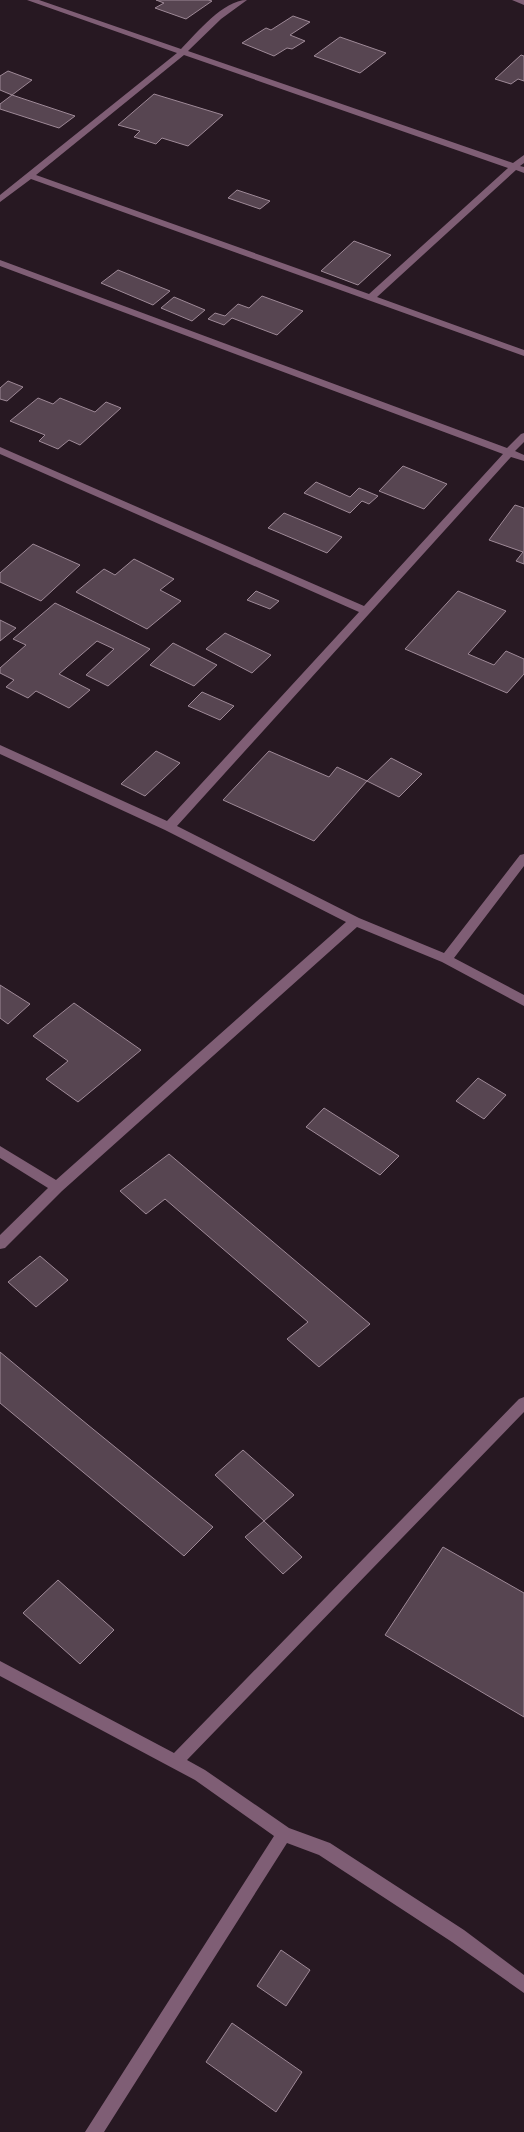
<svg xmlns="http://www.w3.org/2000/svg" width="524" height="2132" viewBox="0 0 524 2132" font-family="Lato,sans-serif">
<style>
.building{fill:#574551;stroke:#9e8997}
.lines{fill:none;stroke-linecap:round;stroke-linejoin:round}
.minor{fill:#7f5e75;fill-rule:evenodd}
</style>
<rect width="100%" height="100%" fill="#271822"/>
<g class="building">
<polygon points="156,0 208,0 212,1 186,19 155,8 164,3"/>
<polygon points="293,16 310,22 290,35 305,41 292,49 287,48 274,56 242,43 266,28 271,30"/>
<polygon points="340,37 386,53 360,73 314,56"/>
<polygon points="521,55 524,56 524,81 518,79 511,84 495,79"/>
<polygon points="8,71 32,80 12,95 0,90 0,76"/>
<polygon points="154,94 223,115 188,146 162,138 156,144 134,137 140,131 118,125"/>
<polygon points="12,95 75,116 59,128 0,109 0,104"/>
<polygon points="237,190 270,201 260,209 228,198"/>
<polygon points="354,241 391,255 358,285 321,271"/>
<polygon points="118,270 170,291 153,305 101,283"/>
<polygon points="262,296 303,311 277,335 232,318 224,325 208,319 215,313 225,316 238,304 249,308"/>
<polygon points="174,297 205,310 192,321 161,308"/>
<polygon points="8,381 23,387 7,401 0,399 0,388"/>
<polygon points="38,398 53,404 60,398 95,412 106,402 121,408 80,445 69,440 58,449 39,441 45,435 10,421"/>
<polygon points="403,466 447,484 424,509 379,491"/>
<polygon points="316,482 350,497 359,488 378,496 369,504 362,501 350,513 304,493"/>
<polygon points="515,505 524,508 524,564 516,561 523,552 489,540"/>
<polygon points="284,513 342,537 327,553 268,528"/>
<polygon points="33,544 80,565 41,601 0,582 0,573"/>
<polygon points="134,559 174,579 160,590 181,601 147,629 76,592 104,569 115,575"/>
<polygon points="256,591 279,601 270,609 247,600"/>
<polygon points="458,591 506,611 468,654 494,665 506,651 524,659 524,674 507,693 405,649"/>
<polygon points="55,603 150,649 108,686 86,675 114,649 97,641 59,674 90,690 69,708 36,691 28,698 6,687 14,680 0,673 0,668 26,645 13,639"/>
<polygon points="0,620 16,628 0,641"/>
<polygon points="225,633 271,655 252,673 206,649"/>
<polygon points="173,643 217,665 194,686 150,665"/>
<polygon points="202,692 234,706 220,720 188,706"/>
<polygon points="156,751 180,763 145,796 121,784"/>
<polygon points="269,751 329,777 337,767 367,781 314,841 223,800"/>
<polygon points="391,758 422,774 399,797 367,781"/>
<polygon points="0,985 30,1004 8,1024 0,1018"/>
<polygon points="74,1003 141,1050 78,1102 46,1079 68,1061 33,1036"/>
<polygon points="478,1078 506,1095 484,1119 456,1101"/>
<polygon points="324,1108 399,1156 380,1175 306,1127"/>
<polygon points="169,1154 370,1324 319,1367 287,1339 308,1322 165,1199 146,1214 120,1191"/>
<polygon points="40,1256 68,1280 36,1307 8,1282"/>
<polygon points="0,1352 88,1425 213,1527 184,1556 0,1403"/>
<polygon points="243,1450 294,1495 264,1521 215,1475"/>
<polygon points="264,1521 302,1557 283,1574 245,1537"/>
<polygon points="443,1547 524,1593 524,1717 385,1635"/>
<polygon points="58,1580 114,1630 80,1664 23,1613"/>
<polygon points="281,1950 310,1970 286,2006 257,1986"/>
<polygon points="232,2023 302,2072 276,2112 206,2062"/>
</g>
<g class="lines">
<g class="minor">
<path d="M27,0H39L181,49C197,33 223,0 247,0L221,19L188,51L513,163L524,155V163L520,166L524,167V173L516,170L377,297L524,350V356L31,179L0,202V195L177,53ZM184,55L508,168L369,294L36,175Z"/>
<polygon points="512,0 524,0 524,5"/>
<polygon points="0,260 507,448 521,434 524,433 524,442 515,451 524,455 524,461 511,457 177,826 359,918 444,953 520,855 524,854 524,866 454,958 524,995 524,1006 442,962 357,927 62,1191 5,1248 0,1249 0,1235 48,1188 0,1158 0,1146 56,1180 346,922 165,830 0,754 0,745 167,821 359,612 0,454 0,447 364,606 503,454 0,266"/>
<polygon points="524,1397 524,1412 187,1760 205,1770 289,1828 330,1843 464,1930 524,1975 524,1993 452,1942 319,1855 287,1843 104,2132 85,2132 274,1836 195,1780 0,1676 0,1661 174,1753 519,1399"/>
</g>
</g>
</svg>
